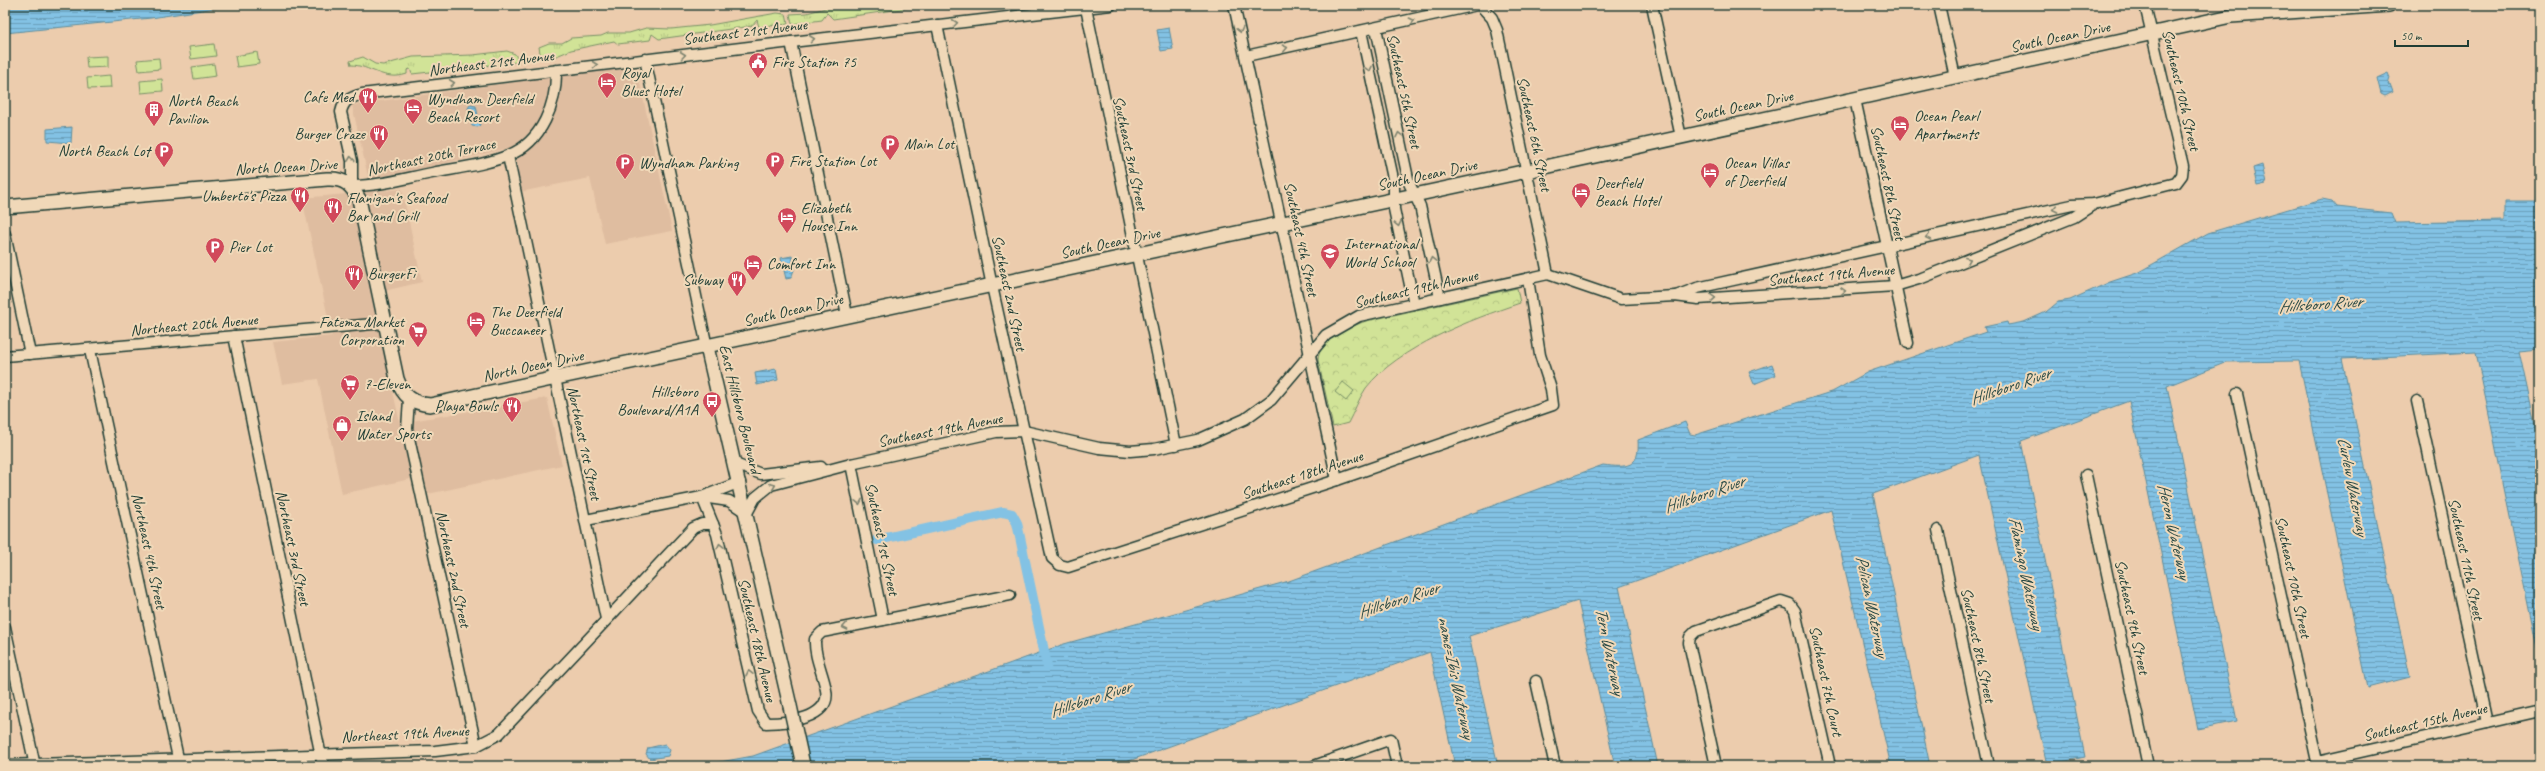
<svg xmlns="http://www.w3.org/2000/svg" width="2545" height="771" viewBox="0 0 2545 771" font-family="Caveat,sans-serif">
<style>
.built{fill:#dfbda0}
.grass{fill:url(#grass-tufts);stroke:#789066}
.park{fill:url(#park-crowns);stroke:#789066}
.pitch{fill:#d1e397;stroke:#789066}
.water{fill:url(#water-rules);stroke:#5b8d9e}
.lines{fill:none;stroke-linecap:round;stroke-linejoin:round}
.canal{stroke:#83c2e4;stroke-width:10}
.minor-casing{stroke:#1f3d34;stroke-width:13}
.major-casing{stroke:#1f3d34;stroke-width:16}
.minor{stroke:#f0d8b8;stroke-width:10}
.major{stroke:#f0d8b8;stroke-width:13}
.major-bridge-casing{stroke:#1f3d34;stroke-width:16;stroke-linecap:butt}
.major-bridge{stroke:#f0d8b8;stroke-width:13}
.oneway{stroke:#7d836f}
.labels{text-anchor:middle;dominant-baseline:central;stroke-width:4;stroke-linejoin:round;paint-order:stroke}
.street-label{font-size:16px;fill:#1f3d34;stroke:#f0d8b8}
.poi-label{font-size:16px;fill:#1f3d34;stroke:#f0d8b8;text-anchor:start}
.water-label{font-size:17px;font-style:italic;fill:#294a46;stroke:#f0d8b8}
</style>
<defs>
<pattern id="grass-tufts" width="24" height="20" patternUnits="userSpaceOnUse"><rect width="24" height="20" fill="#d1e397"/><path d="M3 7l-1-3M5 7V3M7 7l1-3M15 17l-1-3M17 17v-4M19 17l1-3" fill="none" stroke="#b3c483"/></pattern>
<pattern id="park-crowns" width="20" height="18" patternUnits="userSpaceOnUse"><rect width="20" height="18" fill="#d1e397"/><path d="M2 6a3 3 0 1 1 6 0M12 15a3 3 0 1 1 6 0" fill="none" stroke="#b3c483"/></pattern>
<pattern id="water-rules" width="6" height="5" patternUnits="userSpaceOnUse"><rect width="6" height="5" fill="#83c2e4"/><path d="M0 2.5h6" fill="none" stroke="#6b9fba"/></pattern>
</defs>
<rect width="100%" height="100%" fill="#ecccad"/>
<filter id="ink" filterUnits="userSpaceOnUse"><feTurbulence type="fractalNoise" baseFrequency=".025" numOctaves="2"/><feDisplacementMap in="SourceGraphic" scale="8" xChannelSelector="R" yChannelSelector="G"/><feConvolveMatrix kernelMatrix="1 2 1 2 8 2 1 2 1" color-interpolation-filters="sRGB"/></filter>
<g filter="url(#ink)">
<g class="built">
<polygon points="636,65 672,231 605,244 590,178 520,192 509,148 369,181 352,105"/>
<polygon points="402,189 422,282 371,294 400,423 547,398 562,465 428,494 424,476 342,494 318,379 282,384 273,342 332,336 302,198"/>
</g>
<g class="grass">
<polygon points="861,5 929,5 833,19 827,13 822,20 792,24 790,14 807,13 829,7"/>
<polygon points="777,13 786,14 788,24 759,27 757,20 752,26 659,39 652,34 650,40 618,44 614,41 571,50 554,57 549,52 547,58 541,59 539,47 549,43 562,43 571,38 601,36 608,33 629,33 646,28 671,29 710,25"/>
<path d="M507,51L515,54L519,62L412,74L410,69L407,70V74C384,82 370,65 351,65L350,61L363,57L375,64L383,65L413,57L473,55Z"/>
</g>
<path class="park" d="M1517,288L1520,303C1472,319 1398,347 1366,388C1359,398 1354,412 1348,423L1333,427L1318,360C1319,339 1349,327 1366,321Z"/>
<g class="pitch">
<polygon points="214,44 216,56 191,59 189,47"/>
<polygon points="257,52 259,64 237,67 235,56"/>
<polygon points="108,56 108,67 87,68 86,57"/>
<polygon points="159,58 160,69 139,71 137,60"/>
<polygon points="214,64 216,76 194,79 192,67"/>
<polygon points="109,76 110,88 88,89 87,78"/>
<polygon points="162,79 163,91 141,93 140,81"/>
<polygon points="1343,382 1354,391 1346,401 1335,392"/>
</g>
<g class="water">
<polygon points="5,5 395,5 228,6 151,18 5,33"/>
<polygon points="1169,28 1173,49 1161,51 1157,30"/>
<polygon points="2388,73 2390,78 2388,85 2390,84 2393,92 2385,96 2381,94 2377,78"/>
<polygon points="470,105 476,106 480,125 478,127 472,126 468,108"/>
<polygon points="72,127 71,143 47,141 47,129"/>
<polygon points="2262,165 2266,184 2257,186 2253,168"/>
<path d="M2322,199L2332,201L2337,207L2391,213L2395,223L2505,221V201H2540V349L2519,351L2540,447V647L2537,648L2476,352L2342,359L2410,677L2368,688L2299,361L2227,362L2167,386L2237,721L2198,729L2129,401L2021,441L2085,757L2047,765L1979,455L1873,494L1930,766H1891L1831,510L1619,587L1658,766H1615L1578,601L1469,636L1498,766H1455L1430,652L1115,766H698L753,756L1064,644L1289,581L1603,465C1627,468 1640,468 1638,440L1685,422L1690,434L1695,435L1834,391L1868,372L1986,332L1984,327L2007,322L2008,325L2024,322L2046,312L2058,302L2070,300L2110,282L2137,273L2208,233Z"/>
<polygon points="792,256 794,270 791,278 786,279 781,258"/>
<polygon points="1772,364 1776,375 1754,384 1749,372"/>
<polygon points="776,369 778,380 757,385 755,373"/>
<polygon points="665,744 670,750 668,756 650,759 646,754 648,748"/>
</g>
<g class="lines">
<polyline class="canal" points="877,540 1003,512 1012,514 1017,523 1047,665"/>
<g class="minor-casing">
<g id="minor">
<polyline points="1234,5 1337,480"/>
<polyline points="1480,5 1492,18 1497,30 1548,274"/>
<polyline points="1652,5 1681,137"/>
<polyline points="1939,5 1955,77"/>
<polyline points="1086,8 1176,445"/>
<polyline points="937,25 992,286 1052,558 1060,565 1068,567 1337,480 1553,405 1551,389 1540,355 1528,279"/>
<polyline points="1376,28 1409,183 1420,206 1440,298"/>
<polyline points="1361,31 1394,183 1394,209 1414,304"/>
<polyline points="791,42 847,315"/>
<polyline points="1246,56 1477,5"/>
<polyline points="645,59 707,347"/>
<path d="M556,70C557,103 542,142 509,155C486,165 457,168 432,173C406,178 379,186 352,186V161L341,112C344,99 351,98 362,94C612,62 861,34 1111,5"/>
<polyline points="1855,99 1908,343"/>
<polyline points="508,156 606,619"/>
<polyline points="5,234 30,354"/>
<polyline points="1676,296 1697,288 2072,205 2094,204 2176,183 2182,175 2183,166 2145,5"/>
<polyline points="234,336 323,766"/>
<polyline points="90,350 178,758"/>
<polyline points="5,356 385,323"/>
<polyline points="2237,394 2318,766"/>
<polyline points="409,399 407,429 476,746"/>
<polyline points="2417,401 2487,723"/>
<polyline points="735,464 761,474 821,467"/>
<polyline points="851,464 883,620"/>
<polyline points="2086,475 2148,766"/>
<polyline points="702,497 729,501 747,513 755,498 771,485 851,464 996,432 1024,431 1099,448 1130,451 1154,449 1198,440 1245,419 1271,400 1326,335 1359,316 1548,274 1621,299 1675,296 1698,299 1895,286 1922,278 2074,217 2094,204"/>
<path d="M702,497L717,534L758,711L766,723C785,723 832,719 826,690C823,673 814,657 815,639L822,632L1010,595"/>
<polyline points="586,520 702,497 740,482"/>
<polyline points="1938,530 1989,766"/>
<polyline points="5,627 35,766"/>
<polyline points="1536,681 1555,766"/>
<polyline points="2317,762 2540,711"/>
<polyline points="5,765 435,751 476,746 499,734 693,528 702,524 713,524"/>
<polyline points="1314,766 1391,739 1397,766"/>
<polyline points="1716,766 1689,643 1690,637 1696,631 1781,601 1790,604 1795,611 1830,766"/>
</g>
</g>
<g class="major-casing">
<g id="major">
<path d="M5,207L327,179C345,178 351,185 359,199L397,379C403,396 412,403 430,405L1527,171L2231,16L2389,5"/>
<polyline points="707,347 790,706"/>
</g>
</g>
<use href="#minor" class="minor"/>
<use href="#major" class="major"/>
<g class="major-bridge-casing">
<polyline id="major-bridge" points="790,706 803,765"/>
</g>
<use href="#major-bridge" class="major-bridge"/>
</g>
<defs><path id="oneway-chevron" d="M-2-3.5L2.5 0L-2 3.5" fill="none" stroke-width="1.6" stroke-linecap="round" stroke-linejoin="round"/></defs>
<g class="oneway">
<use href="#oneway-chevron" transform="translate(1412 21) rotate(-12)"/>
<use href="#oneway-chevron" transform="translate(955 23) rotate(-7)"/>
<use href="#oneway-chevron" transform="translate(1240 30) rotate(77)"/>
<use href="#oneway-chevron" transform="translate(812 39) rotate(-7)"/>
<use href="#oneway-chevron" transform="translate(1285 48) rotate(-12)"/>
<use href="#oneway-chevron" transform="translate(683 55) rotate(-7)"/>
<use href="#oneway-chevron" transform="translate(595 65) rotate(-7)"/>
<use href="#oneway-chevron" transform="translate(1369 69) rotate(78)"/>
<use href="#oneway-chevron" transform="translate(452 83) rotate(-7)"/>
<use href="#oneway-chevron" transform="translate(1399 135) rotate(-102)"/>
<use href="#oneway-chevron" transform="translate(351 159) rotate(-97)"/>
<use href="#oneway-chevron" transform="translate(2055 209) rotate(168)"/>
<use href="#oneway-chevron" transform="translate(1398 224) rotate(78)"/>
<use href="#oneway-chevron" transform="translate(1928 237) rotate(168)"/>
<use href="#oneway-chevron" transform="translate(1432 260) rotate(-102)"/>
<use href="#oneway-chevron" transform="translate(1968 260) rotate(-22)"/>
<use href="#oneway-chevron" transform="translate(1843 291) rotate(-3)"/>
<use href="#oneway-chevron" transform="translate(1713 298) rotate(-3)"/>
<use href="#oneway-chevron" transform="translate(773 486) rotate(-22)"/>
<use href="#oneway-chevron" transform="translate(859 502) rotate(78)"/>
<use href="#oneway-chevron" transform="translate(720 546) rotate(-103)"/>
<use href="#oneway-chevron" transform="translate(845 627) rotate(169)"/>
<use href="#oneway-chevron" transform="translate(749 673) rotate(-103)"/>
</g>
</g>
<defs>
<g id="civic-pin" transform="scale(1)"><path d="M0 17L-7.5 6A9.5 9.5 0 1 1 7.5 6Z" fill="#d1495b" stroke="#f0d8b8"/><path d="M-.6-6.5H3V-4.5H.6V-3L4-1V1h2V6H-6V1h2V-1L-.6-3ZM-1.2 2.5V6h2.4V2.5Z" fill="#fff"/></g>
<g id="hotel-pin" transform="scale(1)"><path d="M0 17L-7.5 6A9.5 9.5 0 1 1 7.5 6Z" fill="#d1495b" stroke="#f0d8b8"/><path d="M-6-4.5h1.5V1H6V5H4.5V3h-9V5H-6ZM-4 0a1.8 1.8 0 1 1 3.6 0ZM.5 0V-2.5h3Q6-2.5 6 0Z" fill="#fff"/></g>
<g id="restaurant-pin" transform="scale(1)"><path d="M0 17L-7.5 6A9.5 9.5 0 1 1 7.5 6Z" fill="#d1495b" stroke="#f0d8b8"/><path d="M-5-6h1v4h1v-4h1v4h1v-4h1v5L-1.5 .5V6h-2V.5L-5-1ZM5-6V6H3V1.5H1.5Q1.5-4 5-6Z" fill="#fff"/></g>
<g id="building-pin" transform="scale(1)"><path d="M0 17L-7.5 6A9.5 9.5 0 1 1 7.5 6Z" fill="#d1495b" stroke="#f0d8b8"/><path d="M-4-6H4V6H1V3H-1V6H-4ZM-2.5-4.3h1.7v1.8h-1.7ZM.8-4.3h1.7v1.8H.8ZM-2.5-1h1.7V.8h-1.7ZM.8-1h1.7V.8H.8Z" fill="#fff"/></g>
<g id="parking-pin" transform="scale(1)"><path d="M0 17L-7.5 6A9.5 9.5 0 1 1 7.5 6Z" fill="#d1495b" stroke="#f0d8b8"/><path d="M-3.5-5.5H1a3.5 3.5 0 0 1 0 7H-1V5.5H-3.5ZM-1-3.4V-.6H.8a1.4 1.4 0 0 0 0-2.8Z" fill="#fff"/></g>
<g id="school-pin" transform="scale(1)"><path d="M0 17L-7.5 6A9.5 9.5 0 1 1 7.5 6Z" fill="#d1495b" stroke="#f0d8b8"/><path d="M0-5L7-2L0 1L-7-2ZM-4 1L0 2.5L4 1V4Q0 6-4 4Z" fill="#fff"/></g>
<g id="supermarket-pin" transform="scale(1)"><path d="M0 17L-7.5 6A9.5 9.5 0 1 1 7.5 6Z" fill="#d1495b" stroke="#f0d8b8"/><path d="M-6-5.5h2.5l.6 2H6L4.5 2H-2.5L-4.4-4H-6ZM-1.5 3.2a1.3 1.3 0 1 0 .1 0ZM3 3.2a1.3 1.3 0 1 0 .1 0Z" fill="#fff"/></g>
<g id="bus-pin" transform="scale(1)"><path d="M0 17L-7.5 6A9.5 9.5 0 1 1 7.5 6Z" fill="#d1495b" stroke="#f0d8b8"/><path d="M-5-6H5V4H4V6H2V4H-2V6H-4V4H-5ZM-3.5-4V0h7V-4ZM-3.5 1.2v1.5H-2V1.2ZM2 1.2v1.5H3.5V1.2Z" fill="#fff"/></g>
<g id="shop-pin" transform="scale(1)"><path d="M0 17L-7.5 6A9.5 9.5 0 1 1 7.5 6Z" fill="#d1495b" stroke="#f0d8b8"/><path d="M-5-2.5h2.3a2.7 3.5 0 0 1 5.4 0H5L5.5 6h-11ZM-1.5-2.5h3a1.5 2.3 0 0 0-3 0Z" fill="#fff"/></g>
</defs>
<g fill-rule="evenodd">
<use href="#civic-pin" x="758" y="62"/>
<use href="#hotel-pin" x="607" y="82"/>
<use href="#restaurant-pin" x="368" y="97"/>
<use href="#hotel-pin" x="413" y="108"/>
<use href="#building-pin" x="154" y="110"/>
<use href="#hotel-pin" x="1900" y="125"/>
<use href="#restaurant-pin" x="379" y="134"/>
<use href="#parking-pin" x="890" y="144"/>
<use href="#parking-pin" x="164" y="151"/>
<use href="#parking-pin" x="775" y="161"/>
<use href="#parking-pin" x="625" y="163"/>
<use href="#hotel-pin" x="1710" y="172"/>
<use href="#hotel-pin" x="1581" y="192"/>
<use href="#restaurant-pin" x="300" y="196"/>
<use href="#restaurant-pin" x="333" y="207"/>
<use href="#hotel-pin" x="787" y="217"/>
<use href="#parking-pin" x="215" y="247"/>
<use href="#school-pin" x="1330" y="253"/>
<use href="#hotel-pin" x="753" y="264"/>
<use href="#restaurant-pin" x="354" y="274"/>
<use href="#restaurant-pin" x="737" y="280"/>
<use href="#hotel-pin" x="476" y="321"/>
<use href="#supermarket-pin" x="418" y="331"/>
<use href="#supermarket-pin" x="350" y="384"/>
<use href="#bus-pin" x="712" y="401"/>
<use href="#restaurant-pin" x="512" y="406"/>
<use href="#shop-pin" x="342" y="425"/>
</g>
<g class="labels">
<g class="street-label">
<text transform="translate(745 32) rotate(-7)">Southeast 21st Avenue</text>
<text transform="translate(2060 37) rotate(-12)">South Ocean Drive</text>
<text transform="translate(491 63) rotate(-7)">Northeast 21st Avenue</text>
<text transform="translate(2181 90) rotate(77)">Southeast 10th Street</text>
<text transform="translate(1404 91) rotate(78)">Southeast 5th Street</text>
<text transform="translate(1743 106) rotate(-12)">South Ocean Drive</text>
<text transform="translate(1534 134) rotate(78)">Southeast 6th Street</text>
<text transform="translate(1130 153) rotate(78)">Southeast 3rd Street</text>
<text transform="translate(431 157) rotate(-12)">Northeast 20th Terrace</text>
<text transform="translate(286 167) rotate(-3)">North Ocean Drive</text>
<text transform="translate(1427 175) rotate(-12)">South Ocean Drive</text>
<text transform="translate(1888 183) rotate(78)">Southeast 8th Street</text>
<text transform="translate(1301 239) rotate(78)">Southeast 4th Street</text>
<text transform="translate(1110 243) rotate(-12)">South Ocean Drive</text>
<text transform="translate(1831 275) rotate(-5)">Southeast 19th Avenue</text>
<text transform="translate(1416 289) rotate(-13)">Southeast 19th Avenue</text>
<text transform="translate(1009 293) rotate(78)">Southeast 2nd Street</text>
<text transform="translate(793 310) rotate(-13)">South Ocean Drive</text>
<text transform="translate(194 325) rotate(-5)">Northeast 20th Avenue</text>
<text transform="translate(533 366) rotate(-12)">North Ocean Drive</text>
<text transform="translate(740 409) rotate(76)">East Hillsboro Boulevard</text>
<text transform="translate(940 430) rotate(-11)">Southeast 19th Avenue</text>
<text transform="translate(584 443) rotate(78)">Northeast 1st Street</text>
<text transform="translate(1302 475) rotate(-18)">Southeast 18th Avenue</text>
<text transform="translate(882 539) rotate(78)">Southeast 1st Street</text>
<text transform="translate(293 548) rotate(78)">Northeast 3rd Street</text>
<text transform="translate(149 551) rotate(78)">Northeast 4th Street</text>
<text transform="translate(2466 559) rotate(78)">Southeast 11th Street</text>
<text transform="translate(453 569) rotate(78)">Northeast 2nd Street</text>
<text transform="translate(2293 577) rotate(78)">Southeast 10th Street</text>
<text transform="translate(2132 617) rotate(78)">Southeast 9th Street</text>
<text transform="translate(757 640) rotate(77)">Southeast 18th Avenue</text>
<text transform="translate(1978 645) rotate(78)">Southeast 8th Street</text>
<text transform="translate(1826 681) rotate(78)">Southeast 7th Court</text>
<text transform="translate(2425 722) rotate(-13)">Southeast 15th Avenue</text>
<text transform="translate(405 734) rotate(-3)">Northeast 19th Avenue</text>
</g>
<g class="poi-label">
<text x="772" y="62">Fire Station 75</text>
<text x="621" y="73">Royal<tspan x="621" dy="18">Blues Hotel</tspan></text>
<text x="354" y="97" text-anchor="end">Cafe Med</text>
<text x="427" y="99">Wyndham Deerfield<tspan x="427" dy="18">Beach Resort</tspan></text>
<text x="168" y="101">North Beach<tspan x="168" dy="18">Pavilion</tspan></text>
<text x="1914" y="116">Ocean Pearl<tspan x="1914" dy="18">Apartments</tspan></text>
<text x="365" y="134" text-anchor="end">Burger Craze</text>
<text x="904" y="144">Main Lot</text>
<text x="150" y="151" text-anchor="end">North Beach Lot</text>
<text x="789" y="161">Fire Station Lot</text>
<text x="639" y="163">Wyndham Parking</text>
<text x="1724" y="163">Ocean Villas<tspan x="1724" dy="18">of Deerfield</tspan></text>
<text x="1595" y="183">Deerfield<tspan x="1595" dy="18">Beach Hotel</tspan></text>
<text x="286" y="196" text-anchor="end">Umberto's Pizza</text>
<text x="347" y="198">Flanigan's Seafood<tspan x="347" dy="18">Bar and Grill</tspan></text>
<text x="801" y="208">Elizabeth<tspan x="801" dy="18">House Inn</tspan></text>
<text x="1344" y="244">International<tspan x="1344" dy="18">World School</tspan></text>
<text x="229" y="247">Pier Lot</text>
<text x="767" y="264">Comfort Inn</text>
<text x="368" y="274">BurgerFi</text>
<text x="723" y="280" text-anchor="end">Subway</text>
<text x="490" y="312">The Deerfield<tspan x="490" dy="18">Buccaneer</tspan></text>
<text x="404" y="322" text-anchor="end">Fatema Market<tspan x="404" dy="18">Corporation</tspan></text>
<text x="364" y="384">7-Eleven</text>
<text x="698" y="392" text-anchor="end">Hillsboro<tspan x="698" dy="18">Boulevard/A1A</tspan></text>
<text x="498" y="406" text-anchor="end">Playa Bowls</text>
<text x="356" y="416">Island<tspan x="356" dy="18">Water Sports</tspan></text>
</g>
<g class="water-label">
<text transform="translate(2320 304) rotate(-4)">Hillsboro River</text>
<text transform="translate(2010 386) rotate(-19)">Hillsboro River</text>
<text transform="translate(2353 486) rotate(79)">Curlew Waterway</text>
<text transform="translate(1704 494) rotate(-19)">Hillsboro River</text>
<text transform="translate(2174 531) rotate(77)">Heron Waterway</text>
<text transform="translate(2026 573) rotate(78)">Flamingo Waterway</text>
<text transform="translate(1398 600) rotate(-18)">Hillsboro River</text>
<text transform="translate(1872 606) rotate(78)">Pelican Waterway</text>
<text transform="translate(1610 651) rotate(78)">Tern Waterway</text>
<text transform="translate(1456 677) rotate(78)">name=Ibis Waterway</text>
<text transform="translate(1090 699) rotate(-18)">Hillsboro River</text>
</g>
</g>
<rect width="2545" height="771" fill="none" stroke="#f0d8b8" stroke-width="20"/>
<rect x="10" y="10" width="2525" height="751" fill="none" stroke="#1f3d34" stroke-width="1.5" filter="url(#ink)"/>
<path d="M2395 40v6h73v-6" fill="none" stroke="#1f3d34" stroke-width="2"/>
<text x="2401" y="40" font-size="12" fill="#1f3d34" stroke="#f0d8b8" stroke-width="3" paint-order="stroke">50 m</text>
</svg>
